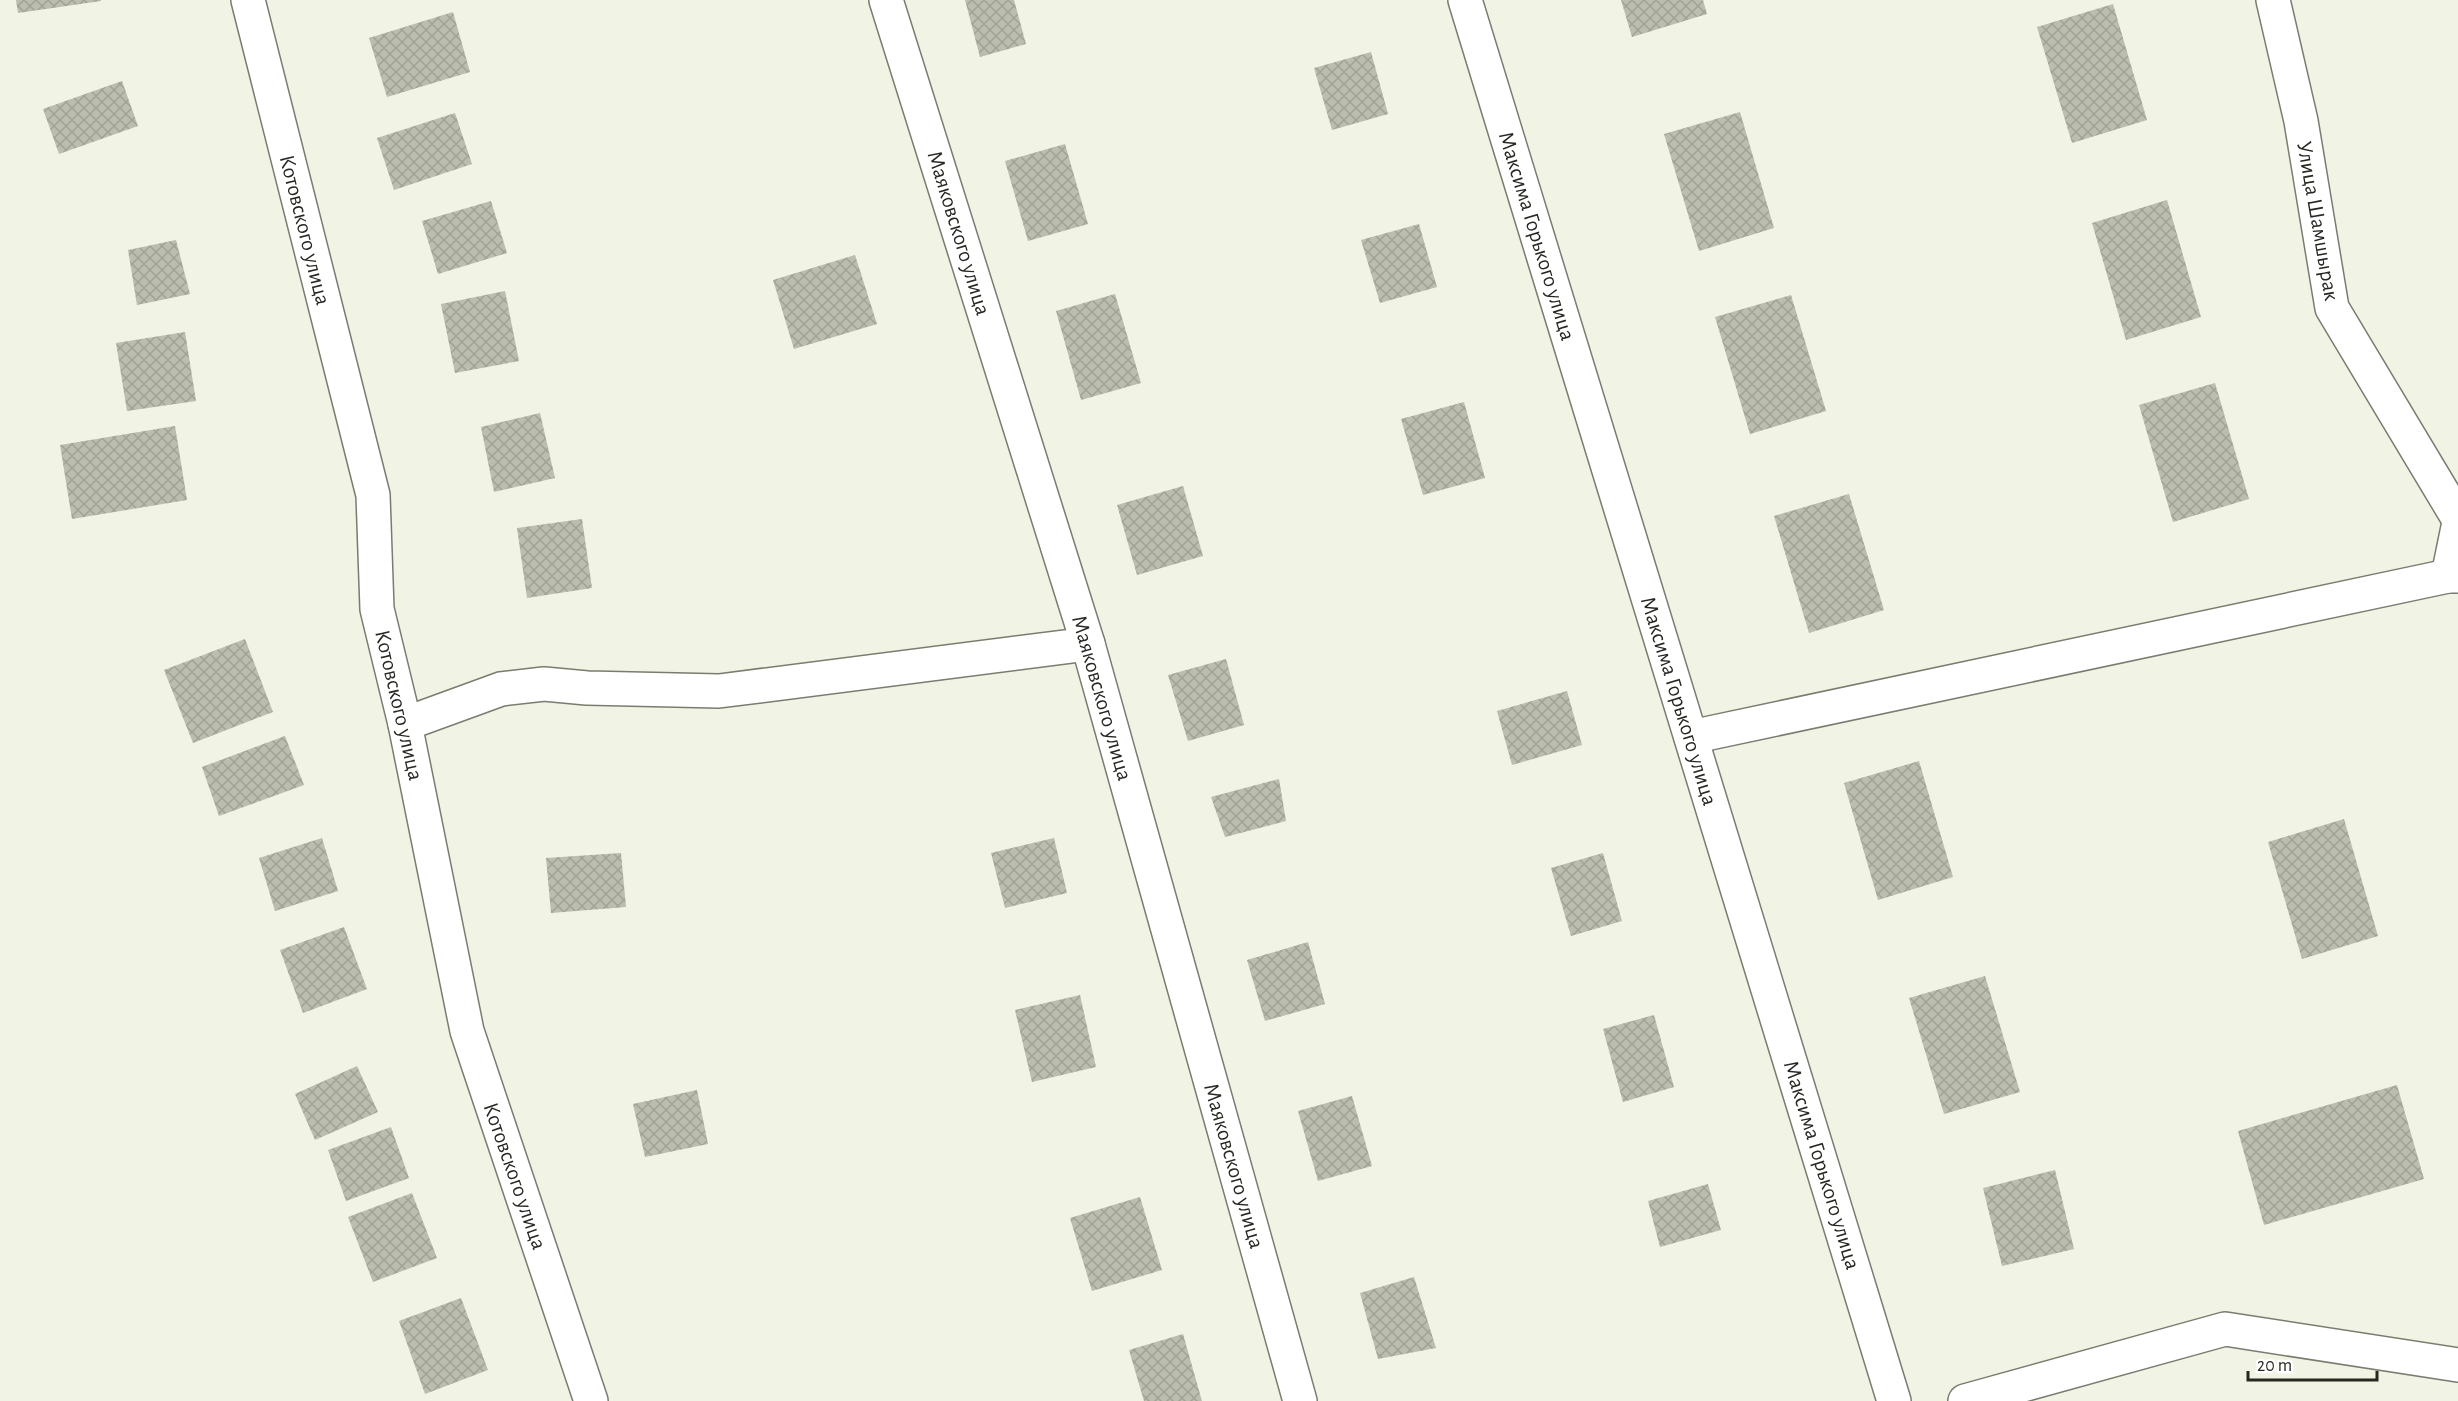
<svg xmlns="http://www.w3.org/2000/svg" width="2458" height="1401" viewBox="0 0 2458 1401" font-family="'Alegreya Sans',sans-serif">
<style>
.building{fill:url(#building-cross-hatch)}
.lines{fill:none;stroke-linecap:round;stroke-linejoin:round}
.minor-casing{stroke:#797c6f;stroke-width:36}
.minor{stroke:#fff;stroke-width:33}
.labels{text-anchor:middle;dominant-baseline:central;stroke-width:5;stroke-linejoin:round;paint-order:stroke}
.street-label{font-size:22px;fill:#272822;stroke:#fff}
</style>
<defs>
<pattern id="building-cross-hatch" width="8" height="8" patternUnits="userSpaceOnUse" patternTransform="scale(1.5)"><rect width="8" height="8" fill="#bbbdaf"/><path d="M0 0l8 8M0 8l8-8" fill="none" stroke="#a1a296"/></pattern>
</defs>
<rect width="100%" height="100%" fill="#f1f3e4"/>
<g class="building">
<polygon points="16,0 101,0 101,1 18,13"/>
<polygon points="965,0 1014,0 1026,44 980,57"/>
<polygon points="1621,0 1703,0 1707,14 1632,37"/>
<polygon points="2113,4 2147,120 2072,143 2037,27"/>
<polygon points="453,12 470,72 387,97 369,38"/>
<polygon points="1371,52 1388,114 1332,130 1314,68"/>
<polygon points="122,81 138,126 59,154 43,109"/>
<polygon points="1740,112 1774,228 1699,251 1664,134"/>
<polygon points="455,113 472,164 394,190 377,138"/>
<polygon points="1065,144 1088,224 1028,241 1005,161"/>
<polygon points="2167,200 2201,317 2126,340 2092,223"/>
<polygon points="491,201 507,253 438,274 422,221"/>
<polygon points="1419,224 1437,287 1380,303 1361,240"/>
<polygon points="176,240 190,294 137,305 128,250"/>
<polygon points="855,255 877,324 794,349 773,280"/>
<polygon points="505,291 519,361 455,373 441,304"/>
<polygon points="1115,294 1141,383 1081,400 1056,311"/>
<polygon points="1791,295 1826,411 1750,434 1715,317"/>
<polygon points="185,332 196,401 127,411 116,343"/>
<polygon points="2215,383 2249,499 2173,522 2139,405"/>
<polygon points="1464,402 1485,478 1423,495 1401,419"/>
<polygon points="540,413 555,478 494,492 481,427"/>
<polygon points="175,426 187,500 72,519 60,445"/>
<polygon points="1183,486 1203,556 1137,575 1117,505"/>
<polygon points="1849,494 1884,610 1809,633 1774,516"/>
<polygon points="582,519 592,588 527,598 517,528"/>
<polygon points="245,639 273,712 193,743 164,670"/>
<polygon points="1226,659 1244,725 1188,741 1168,675"/>
<polygon points="1567,691 1582,745 1512,765 1497,711"/>
<polygon points="285,736 304,785 219,816 202,767"/>
<polygon points="1919,761 1953,877 1878,900 1844,783"/>
<polygon points="1279,779 1286,821 1225,837 1211,797"/>
<polygon points="2344,819 2378,936 2302,959 2268,842"/>
<polygon points="322,838 338,891 275,911 259,858"/>
<polygon points="1054,838 1067,893 1005,908 991,853"/>
<polygon points="621,853 626,907 551,913 546,858"/>
<polygon points="1603,853 1622,921 1571,936 1551,868"/>
<polygon points="344,927 367,989 303,1013 280,950"/>
<polygon points="1308,942 1325,1004 1265,1021 1247,960"/>
<polygon points="1985,976 2020,1092 1944,1114 1909,998"/>
<polygon points="1080,995 1096,1067 1032,1082 1015,1010"/>
<polygon points="1654,1015 1674,1087 1623,1102 1603,1029"/>
<polygon points="357,1066 378,1112 315,1140 295,1094"/>
<polygon points="2397,1085 2424,1179 2264,1225 2238,1131"/>
<polygon points="697,1090 708,1144 645,1157 633,1104"/>
<polygon points="1352,1096 1372,1166 1318,1181 1298,1111"/>
<polygon points="391,1127 409,1178 346,1201 328,1150"/>
<polygon points="2055,1170 2074,1249 2002,1266 1983,1188"/>
<polygon points="1708,1184 1721,1230 1660,1247 1648,1201"/>
<polygon points="412,1193 437,1258 373,1282 348,1217"/>
<polygon points="1140,1197 1162,1270 1092,1291 1070,1218"/>
<polygon points="1414,1277 1436,1348 1378,1359 1360,1293"/>
<polygon points="461,1298 488,1370 425,1394 399,1321"/>
<polygon points="1183,1334 1202,1401 1144,1401 1129,1350"/>
</g>
<g class="lines">
<g class="minor-casing">
<g id="minor">
<polyline points="248,0 373,495 377,609 405,724 467,1031 591,1401"/>
<polyline points="886,0 1088,644 1300,1401"/>
<polyline points="1465,0 1894,1401"/>
<polyline points="2273,0 2301,121 2332,308 2458,518"/>
<polyline points="2448,576 2458,527"/>
<polyline points="405,724 501,689 544,684 587,688 719,691 1088,644"/>
<polyline points="1691,737 2448,576 2458,576"/>
<polyline points="1965,1401 2225,1329 2458,1365"/>
</g>
</g>
<use href="#minor" class="minor"/>
</g>
<g class="labels">
<g class="street-label">
<text transform="translate(2318 221) rotate(80)">Улица Шамшырак</text>
<text transform="translate(305 230) rotate(76)">Котовского улица</text>
<text transform="translate(959 233) rotate(73)">Маяковского улица</text>
<text transform="translate(1537 236) rotate(73)">Максима Горького улица</text>
<text transform="translate(1102 698) rotate(74)">Маяковского улица</text>
<text transform="translate(1679 701) rotate(73)">Максима Горького улица</text>
<text transform="translate(399 705) rotate(77)">Котовского улица</text>
<text transform="translate(1822 1165) rotate(73)">Максима Горького улица</text>
<text transform="translate(1234 1166) rotate(74)">Маяковского улица</text>
<text transform="translate(515 1176) rotate(71)">Котовского улица</text>
</g>
</g>
<path d="M2248 1371v9h129v-9" fill="none" stroke="#272822" stroke-width="3"/>
<text x="2257" y="1371" font-size="18" fill="#272822" stroke="#ffffff" stroke-width="4.5" paint-order="stroke">20 m</text>
</svg>
